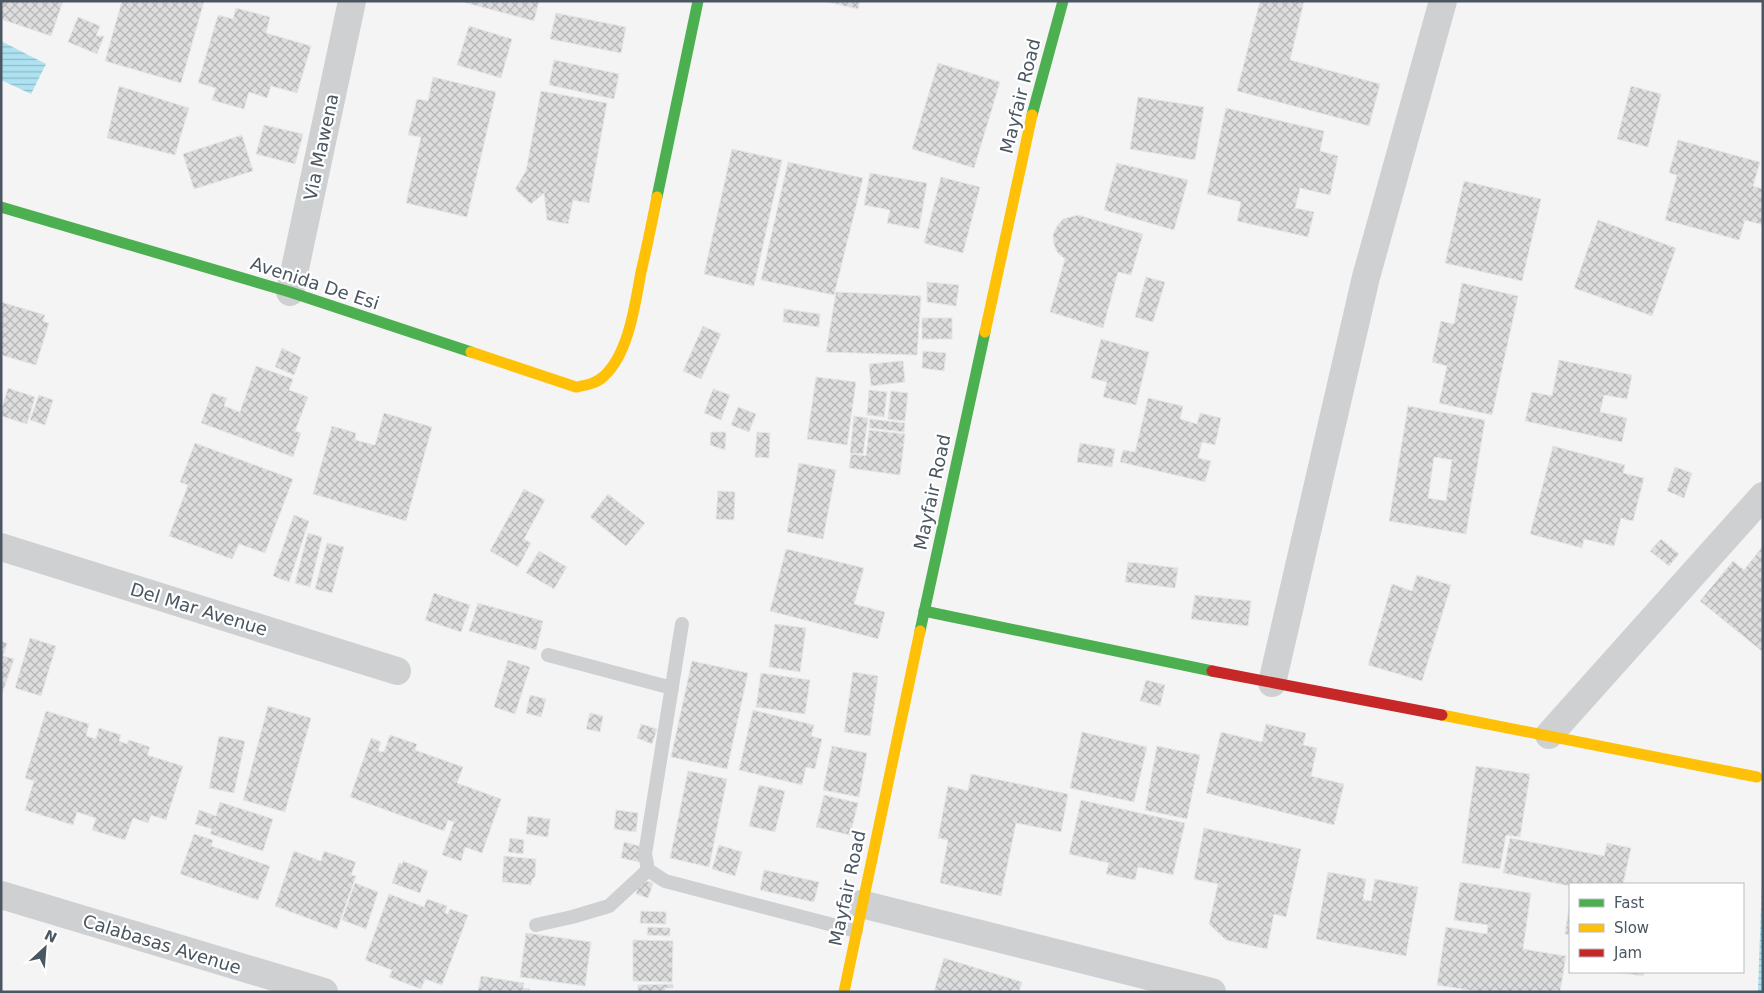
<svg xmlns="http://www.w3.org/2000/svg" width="1764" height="993" viewBox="0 0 1764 993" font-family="'DejaVu Sans',sans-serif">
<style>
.water{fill:url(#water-rules)}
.building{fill:url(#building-cross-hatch);stroke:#e5e6e7;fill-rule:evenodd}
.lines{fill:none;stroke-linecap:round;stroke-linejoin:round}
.lane{stroke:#ced0d2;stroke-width:14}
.street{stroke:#ced0d2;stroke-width:28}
.fast{stroke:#4caf50;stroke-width:11}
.slow{stroke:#ffc107;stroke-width:11}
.jam{stroke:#c62828;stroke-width:11}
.labels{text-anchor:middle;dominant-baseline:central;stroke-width:4.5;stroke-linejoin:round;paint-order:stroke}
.street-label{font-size:18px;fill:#4a5661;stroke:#fff}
</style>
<defs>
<pattern id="water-rules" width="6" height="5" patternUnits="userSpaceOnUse" patternTransform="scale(1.25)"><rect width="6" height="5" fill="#aee2f0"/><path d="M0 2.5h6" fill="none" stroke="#90bac6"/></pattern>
<pattern id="building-cross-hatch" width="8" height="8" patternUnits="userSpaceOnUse" patternTransform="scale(1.25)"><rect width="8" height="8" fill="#ddddde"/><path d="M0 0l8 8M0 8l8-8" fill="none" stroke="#b5b6b7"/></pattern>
</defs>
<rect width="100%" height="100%" fill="#f4f4f4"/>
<g class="water">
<polygon points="1,41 46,64 31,94 1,80"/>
<polygon points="1763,876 1763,992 1758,992 1762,877"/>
</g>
<g class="building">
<polygon points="1,1 63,1 51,36 1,19"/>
<polygon points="122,1 204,1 181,83 105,61"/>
<polygon points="459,1 539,1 534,21"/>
<polygon points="823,1 860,1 858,9"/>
<polygon points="1260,1 1304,1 1290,60 1380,84 1369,126 1237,91"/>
<polygon points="236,8 270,17 266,33 311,46 297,93 271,86 267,98 249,92 244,109 212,100 216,88 198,83 218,15 233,19"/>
<polygon points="556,13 626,27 621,53 550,39"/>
<polygon points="78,17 100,26 96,36 104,36 97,54 68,42"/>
<polygon points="469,26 512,39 501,78 457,65"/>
<polygon points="554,60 619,74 614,99 549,85"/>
<polygon points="938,63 1000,82 974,168 912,149"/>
<polygon points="433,77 496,92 467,217 406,203 421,137 408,135 417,99 428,101"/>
<polygon points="119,86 189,108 175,155 107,138"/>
<polygon points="1631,86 1661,94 1648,147 1617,139"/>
<polygon points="541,91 607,103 589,203 573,200 568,224 547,220 544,193 531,204 515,189 526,171"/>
<polygon points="1138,97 1204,107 1195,160 1130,149"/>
<polygon points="1226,108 1324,131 1320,151 1338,156 1330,195 1300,188 1295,208 1314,212 1308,237 1237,221 1241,202 1207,194"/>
<polygon points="264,125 303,134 295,164 256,154"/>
<polygon points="242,135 253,171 194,189 183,154"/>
<polygon points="1678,140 1760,162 1753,186 1763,189 1763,225 1745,220 1739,240 1665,220 1677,175 1669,173"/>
<polygon points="732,149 782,160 754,286 704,274"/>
<polygon points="788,162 863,178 834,295 761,280"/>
<polygon points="1117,163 1188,180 1174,230 1104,210"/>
<polygon points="870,173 927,183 919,229 887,223 890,210 864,205"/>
<polygon points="941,177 980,187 963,253 924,243"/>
<polygon points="1464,181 1541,199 1522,281 1445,263"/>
<polygon points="1078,215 1143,234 1131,275 1118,272 1103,328 1050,312 1065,259 1057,252 1054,244 1053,235 1057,226 1063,219"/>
<polygon points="1598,220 1676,248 1652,316 1574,288"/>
<polygon points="1146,277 1165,282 1153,322 1135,317"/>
<polygon points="927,282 959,285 956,306 927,302"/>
<polygon points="1462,283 1518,296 1492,415 1439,403 1447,366 1432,362 1441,321 1454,324"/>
<polygon points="836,292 921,296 917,355 826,352"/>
<polygon points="1,302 45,315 43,321 49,323 36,365 1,355"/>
<polygon points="784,309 820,314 819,327 783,322"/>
<rect x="922" y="318" width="30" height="21"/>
<polygon points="703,326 721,334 701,379 683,371"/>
<polygon points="1101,339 1149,352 1136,405 1103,397 1107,382 1091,378"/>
<polygon points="282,348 301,357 294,375 275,367"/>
<polygon points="923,351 946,353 944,371 922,368"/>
<polygon points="1559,360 1632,375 1627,399 1604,395 1600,412 1627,418 1622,442 1525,421 1532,392 1552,396"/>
<polygon points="903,361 905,382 871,386 869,364"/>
<polygon points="256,366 293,379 289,390 308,397 295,431 301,433 293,457 201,423 212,393 227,398 224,406 240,412"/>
<polygon points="816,377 856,382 847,445 807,439"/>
<polygon points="8,388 35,397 27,424 1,416 1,411"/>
<polygon points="713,389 730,395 721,420 704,413"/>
<polygon points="869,390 887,392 884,417 867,415"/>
<polygon points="891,391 908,393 905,421 888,419"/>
<polygon points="39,395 53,400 45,425 30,420"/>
<polygon points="1148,398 1183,406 1180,419 1197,424 1200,413 1221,418 1215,445 1202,442 1198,458 1211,461 1205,482 1120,462 1123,450 1135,452"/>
<path d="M1408,406L1485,420L1466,534L1389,521ZM1434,457L1452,460L1446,501L1428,498Z"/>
<polygon points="738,407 756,414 749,432 731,425"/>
<polygon points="384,413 432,427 406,521 313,494 332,426 356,433 355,440 375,445"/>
<polygon points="854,416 868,418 863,454 850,453"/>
<polygon points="870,419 905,423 904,432 869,428"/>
<polygon points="869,430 905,434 900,475 849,468 851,454 866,456"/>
<polygon points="711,432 726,432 725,450 710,445"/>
<polygon points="757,432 770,433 769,458 755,457"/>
<polygon points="195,443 293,479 265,553 239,544 232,559 169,536 188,485 180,482"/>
<polygon points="1080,443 1115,449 1112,467 1077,462"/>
<polygon points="1553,446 1625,465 1623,473 1644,478 1633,521 1621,518 1614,546 1584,539 1582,548 1530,534"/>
<polygon points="799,463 836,470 823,539 787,532"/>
<polygon points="1675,467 1692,473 1684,498 1667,491"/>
<polygon points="524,489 545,500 524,539 531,543 518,567 490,551"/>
<polygon points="718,491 735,492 734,520 716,519"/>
<polygon points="608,494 645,523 626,546 590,517"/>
<polygon points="294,515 309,521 289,582 273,576"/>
<polygon points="308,533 322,537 310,587 295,583"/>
<polygon points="1661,539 1679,554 1669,566 1650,551"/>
<polygon points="327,543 344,547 332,593 315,589"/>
<polygon points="1763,546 1763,652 1700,601 1733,561 1744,570"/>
<polygon points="786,549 864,568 854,604 885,612 878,639 770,611"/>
<polygon points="539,551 567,567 554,589 526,573"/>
<polygon points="1128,562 1178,568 1175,588 1125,582"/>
<polygon points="1417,575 1451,585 1422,681 1368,665 1392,584 1412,591"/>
<polygon points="434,593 470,605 461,632 425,620"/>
<polygon points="1195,595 1251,601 1248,626 1191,619"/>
<polygon points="478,603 543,621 536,650 469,631"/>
<polygon points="775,624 806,628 800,672 769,667"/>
<polygon points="30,638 56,646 41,696 15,688"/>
<polygon points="1,641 7,643 3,656 14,659 1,697"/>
<polygon points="508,660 530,667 515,714 494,707"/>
<polygon points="692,661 748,673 727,769 671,757"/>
<polygon points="853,672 878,676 870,736 844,732"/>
<polygon points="761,673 810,680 805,714 756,707"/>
<polygon points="1146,680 1165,685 1160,706 1140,701"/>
<polygon points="530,695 546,699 541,717 526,713"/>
<polygon points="268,706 311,718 285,812 243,800"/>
<polygon points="753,710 814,725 811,736 822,739 815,769 806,767 802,785 739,770"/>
<polygon points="46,711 89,724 86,736 96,739 99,728 121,735 119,741 127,744 129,740 150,747 147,755 183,766 166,820 151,815 148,823 133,818 125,840 92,830 96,818 77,812 73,825 25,810 34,781 25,778"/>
<polygon points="590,713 603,716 600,732 586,729"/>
<polygon points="641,724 657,729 652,744 637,738"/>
<polygon points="1266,724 1306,733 1303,745 1317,748 1311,776 1344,784 1334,825 1206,793 1221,732 1262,742"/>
<polygon points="1082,732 1147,747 1134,802 1070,788"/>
<polygon points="390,735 417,744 415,750 463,767 457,783 501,799 482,853 465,847 461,861 442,855 454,822 448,820 444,831 350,797 371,738 381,742 378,751 384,752"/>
<polygon points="219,736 245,741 234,793 209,788"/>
<polygon points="832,746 867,753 859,797 823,790"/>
<polygon points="1157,746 1200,755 1187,819 1145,810"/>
<polygon points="1476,766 1530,774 1520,837 1506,835 1500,869 1462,863"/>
<polygon points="688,771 727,779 709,867 670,858"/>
<polygon points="971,774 1068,794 1061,832 1016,823 1001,896 940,883 948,840 938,838 948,786 968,791"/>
<polygon points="759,785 785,791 775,832 749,826"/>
<polygon points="824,795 858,803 850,835 816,827"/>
<polygon points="1081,800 1185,823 1173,875 1138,867 1135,880 1106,874 1109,863 1069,854"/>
<polygon points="220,802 273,819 263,851 210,834 212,829 195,824 199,810 216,816"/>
<polygon points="616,810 638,813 636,832 614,829"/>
<polygon points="528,816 550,819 548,837 526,834"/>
<polygon points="1204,828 1301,849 1286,917 1274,914 1267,949 1226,940 1209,924 1218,884 1194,879"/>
<polygon points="194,834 213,840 211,846 270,866 258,900 180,874"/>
<polygon points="510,838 524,840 523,854 508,852"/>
<polygon points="1510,838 1604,856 1607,843 1631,848 1623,884 1570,884 1570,886 1503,873"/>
<polygon points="624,842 643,847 639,862 621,858"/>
<polygon points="719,845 742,852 735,876 712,869"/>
<polygon points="294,851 321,861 324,851 356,862 351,875 356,876 337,929 275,906"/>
<polygon points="504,856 536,859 535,877 532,879 531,885 502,882"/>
<polygon points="403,861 428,871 420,893 392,883 399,863 402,864"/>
<polygon points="764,870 819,882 814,902 760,890"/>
<polygon points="1328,872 1366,879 1363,900 1371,901 1375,879 1418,887 1406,956 1316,939"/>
<polygon points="640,879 653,883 648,898 636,894"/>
<polygon points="1460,882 1531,893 1523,949 1566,956 1560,992 1481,992 1437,985 1446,927 1487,934 1488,925 1454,920"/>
<polygon points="355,883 378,892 366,929 342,920"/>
<polygon points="389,894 424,907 427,899 447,906 445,913 448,914 450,909 468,915 442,985 425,979 421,989 389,977 392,970 365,960"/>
<polygon points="1570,901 1570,935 1565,934"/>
<polygon points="641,911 666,912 666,924 640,923"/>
<polygon points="648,927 670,928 670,936 647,935"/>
<polygon points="526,933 591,942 585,986 520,977"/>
<polygon points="633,940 673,941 672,982 633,981"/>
<polygon points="944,958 1022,982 1019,992 934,991"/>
<polygon points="1615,972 1644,972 1643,976"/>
<polygon points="481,976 524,983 523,988 530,989 529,992 478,992"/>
<polygon points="673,984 673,988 665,988 665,992 638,992 638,985"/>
</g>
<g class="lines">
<g class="lane">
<polyline points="682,624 645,854 648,870 665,881 856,931"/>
<polyline points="548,655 672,688"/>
<polyline points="536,925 572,917 609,906 648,870"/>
</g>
<g class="street">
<polyline points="290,292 352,1"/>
<polyline points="1,547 397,671"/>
<polyline points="1272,683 1366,277 1443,1"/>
<polyline points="1549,735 1763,496"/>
<polyline points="1,895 324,992"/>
<polyline points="861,904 1212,992"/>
</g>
<g class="fast">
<polyline points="1032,115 1063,1"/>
<polyline points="657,197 698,1"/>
<polyline points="1,207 290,292 471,352"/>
<polyline points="924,611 1212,671"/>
<polyline points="920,631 985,332"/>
</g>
<g class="slow">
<polyline points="985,332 1032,115"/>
<path d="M471,352L576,387C586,385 596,384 604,376C629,353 635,304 641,272C647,247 652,222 657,197"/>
<polyline points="1442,715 1757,777"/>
<polyline points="844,992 920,631"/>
</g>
<polyline class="jam" points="1212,671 1442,715"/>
</g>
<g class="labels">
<g class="street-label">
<text transform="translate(1020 96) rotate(-76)">Mayfair Road</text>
<text transform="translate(321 147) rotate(-78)">Via Mawena</text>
<text transform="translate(315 283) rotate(18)">Avenida De Esi</text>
<text transform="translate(932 492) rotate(-78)">Mayfair Road</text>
<text transform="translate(199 609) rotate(17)">Del Mar Avenue</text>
<text transform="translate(847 888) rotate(-78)">Mayfair Road</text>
<text transform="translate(162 944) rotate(17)">Calabasas Avenue</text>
</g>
</g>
<rect width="1764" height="993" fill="none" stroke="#4a5661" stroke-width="5"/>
<rect x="1569" y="883" width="175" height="90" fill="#ffffff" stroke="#b7bbc0"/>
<rect x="1579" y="899" width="25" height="8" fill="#4caf50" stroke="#b7bbc0"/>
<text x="1614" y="908" font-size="15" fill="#4a5661">Fast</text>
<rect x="1579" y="924" width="25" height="8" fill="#ffc107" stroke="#b7bbc0"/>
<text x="1614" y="933" font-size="15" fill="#4a5661">Slow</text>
<rect x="1579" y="949" width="25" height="8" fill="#c62828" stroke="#b7bbc0"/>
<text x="1614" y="958" font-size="15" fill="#4a5661">Jam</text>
<g transform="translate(45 948) rotate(26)" stroke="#ffffff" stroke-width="4" paint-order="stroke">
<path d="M0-4L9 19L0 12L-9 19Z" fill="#4a5661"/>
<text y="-8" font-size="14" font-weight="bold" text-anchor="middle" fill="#4a5661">N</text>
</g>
</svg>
